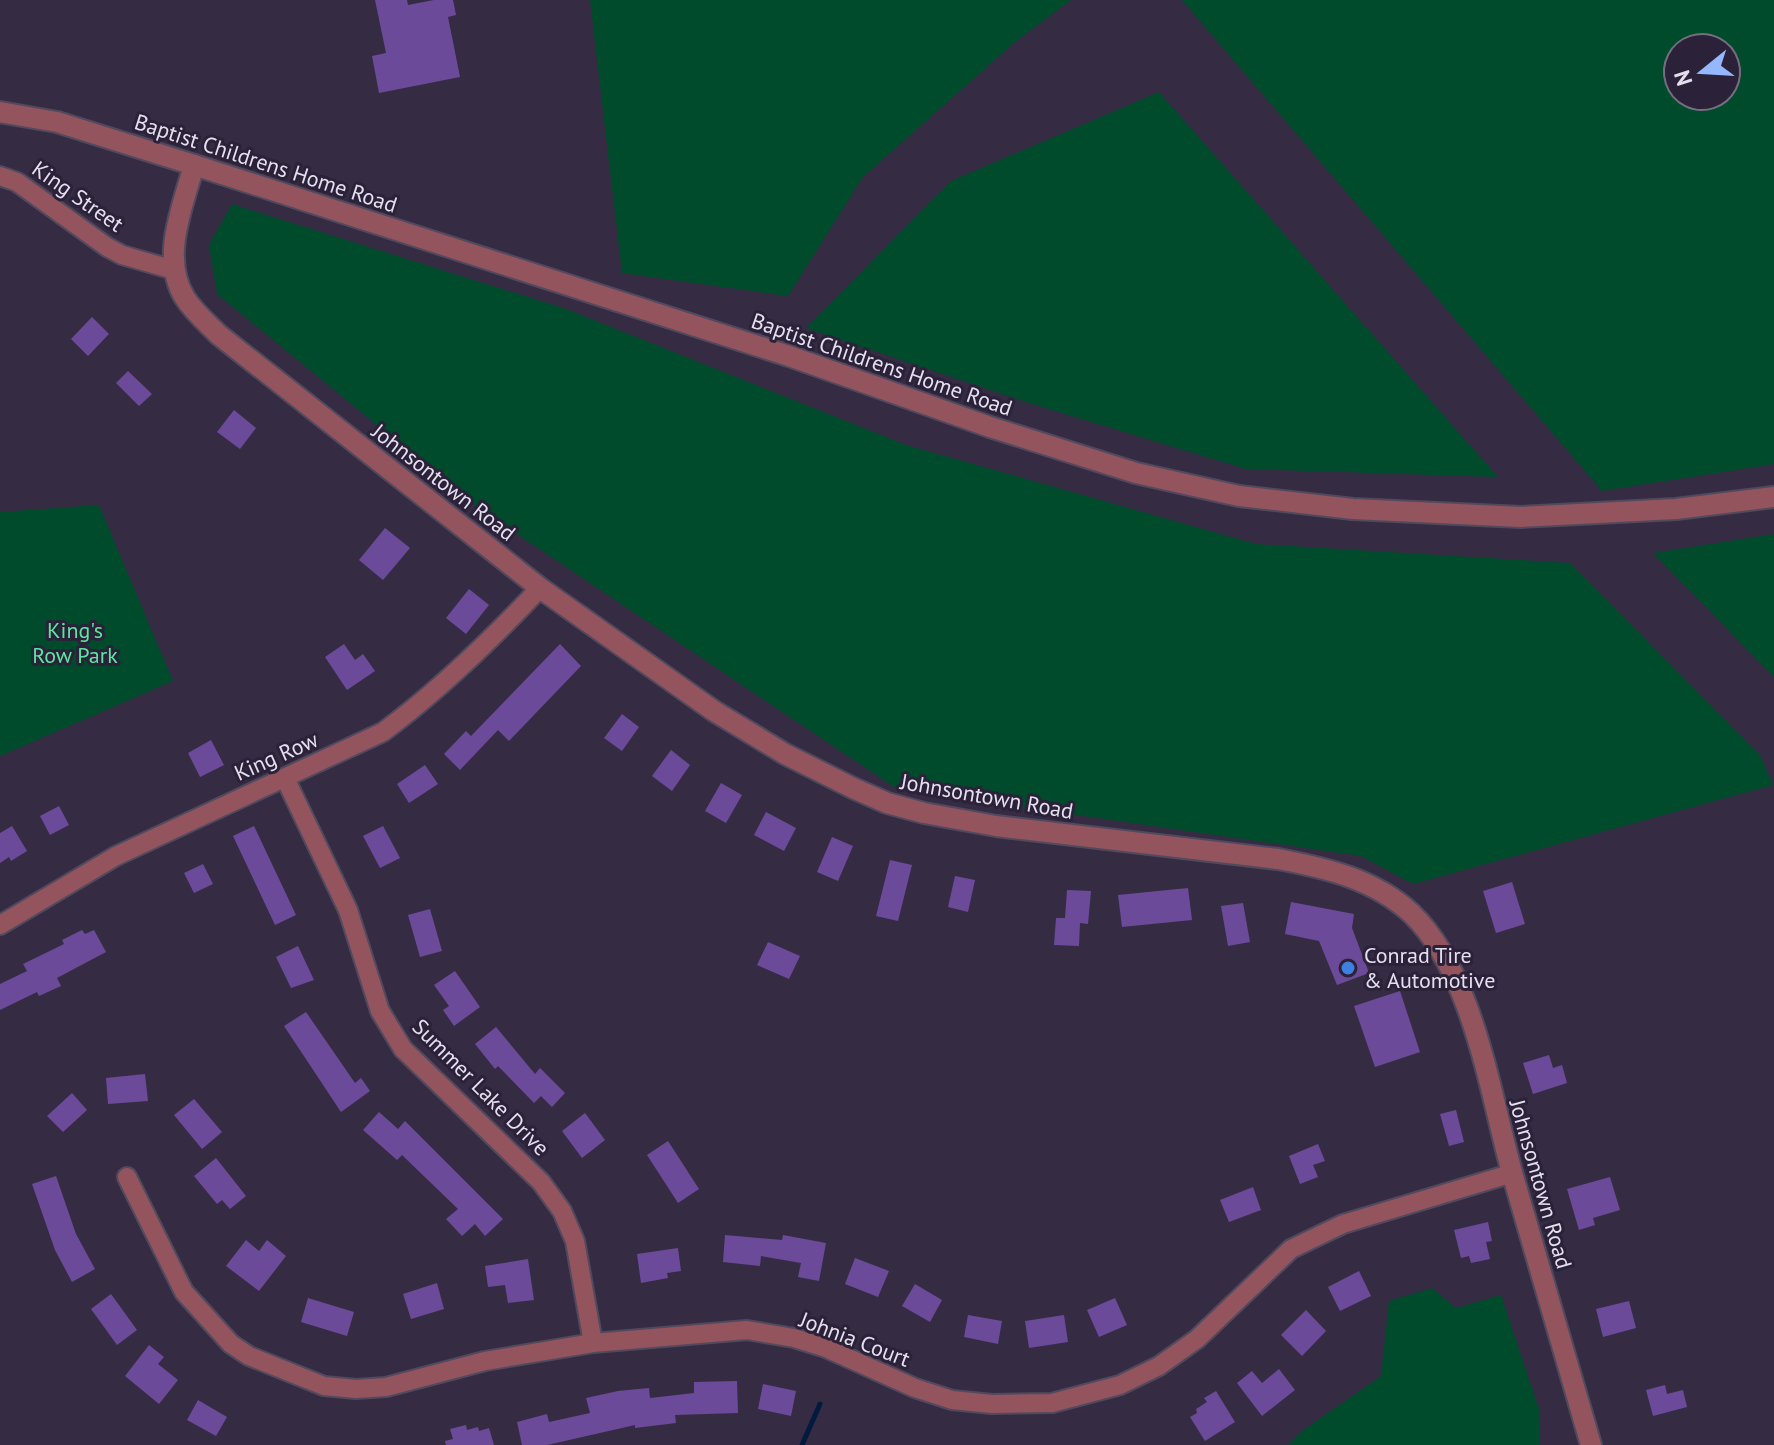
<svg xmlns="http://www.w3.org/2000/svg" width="1774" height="1445" viewBox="0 0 1774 1445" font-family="'PT Sans',sans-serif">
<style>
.green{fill:#004b2c;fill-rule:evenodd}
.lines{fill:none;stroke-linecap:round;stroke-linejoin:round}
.stream{stroke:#021a3e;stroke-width:5}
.building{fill:#6c4a9a}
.minor-casing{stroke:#51495e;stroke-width:22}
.tertiary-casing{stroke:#51495e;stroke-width:24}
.minor{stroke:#93545d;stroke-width:18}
.tertiary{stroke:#93545d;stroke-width:20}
.shop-dot{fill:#3f7fe0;stroke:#2b2239;stroke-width:3}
.labels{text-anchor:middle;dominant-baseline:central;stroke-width:6;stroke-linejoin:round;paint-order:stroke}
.street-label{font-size:22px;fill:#e4dfee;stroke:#2b2239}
.park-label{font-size:22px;fill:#5ae6a0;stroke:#2b2239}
.poi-label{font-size:22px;fill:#e4dfee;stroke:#2b2239;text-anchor:start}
</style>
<rect width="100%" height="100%" fill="#352c43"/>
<g class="green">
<polygon points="590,0 1071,0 1015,42 863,177 788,296 622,273"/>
<path d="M1182,0H1774V464L1602,491ZM1678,48H1726V96H1678Z"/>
<polygon points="1159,92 1498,477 1246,469 1029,403 806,328 951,181"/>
<polygon points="232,204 566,309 906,445 1256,544 1570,563 1760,755 1773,785 1413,884 1361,856 897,789 478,508 217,294 209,245"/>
<polygon points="99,505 173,681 0,756 0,512"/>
<polygon points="1774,534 1774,677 1653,553"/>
<polygon points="1432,1288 1456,1308 1501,1295 1540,1412 1540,1445 1288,1445 1302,1431 1381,1376 1389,1301"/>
</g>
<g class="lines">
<polyline class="stream" points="802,1445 820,1404"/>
</g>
<g class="building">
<polygon points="375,0 407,0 408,5 434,0 453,0 456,15 448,17 460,77 379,93 372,56 386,53"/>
<polygon points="92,317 109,334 88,356 71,339"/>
<polygon points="128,371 152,394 139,406 116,383"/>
<polygon points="234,410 256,428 240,449 217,432"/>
<polygon points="385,528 410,548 383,580 359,560"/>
<polygon points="469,589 489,605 466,634 446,618"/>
<polygon points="344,644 355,660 363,654 375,671 347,690 325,657"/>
<polygon points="560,644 581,666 509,741 498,730 460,770 444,754 466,731 471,736"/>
<polygon points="622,714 639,727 622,751 604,738"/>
<polygon points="211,740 224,765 200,777 188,753"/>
<polygon points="671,750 690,765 672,791 652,776"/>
<polygon points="425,765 438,784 409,803 397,784"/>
<polygon points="721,783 742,795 726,823 705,811"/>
<polygon points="59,806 69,825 50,835 40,816"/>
<polygon points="766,812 796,828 784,851 754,835"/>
<polygon points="12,826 27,851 11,861 9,857 0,863 0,833"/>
<polygon points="254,826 296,915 275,925 233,836"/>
<polygon points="383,826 400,858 380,868 363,836"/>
<polygon points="832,837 853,846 838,881 817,872"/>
<polygon points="890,860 912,865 898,921 876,916"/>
<polygon points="203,864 213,884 194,893 184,873"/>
<polygon points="955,876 975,880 968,912 948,907"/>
<polygon points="1512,882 1525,924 1496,933 1483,891"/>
<polygon points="1188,888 1192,920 1122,927 1118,895"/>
<polygon points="1067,890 1091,891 1088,924 1080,923 1079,946 1054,945 1056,918 1065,918"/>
<polygon points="1291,902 1354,914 1352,928 1369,973 1337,985 1319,941 1285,934"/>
<polygon points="1243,903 1250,942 1228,946 1221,906"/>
<polygon points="430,909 442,951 420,957 408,915"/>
<polygon points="82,930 85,934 94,930 106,952 57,978 61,986 39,996 37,992 0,1010 0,984 27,971 23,964 64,944 62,940"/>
<polygon points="768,942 800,956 789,979 757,965"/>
<polygon points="298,946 314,980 291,988 276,957"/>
<polygon points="455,971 480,1007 454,1026 443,1010 449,1006 434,985"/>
<polygon points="1400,991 1420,1052 1375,1067 1354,1006"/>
<polygon points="306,1012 355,1083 361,1078 370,1091 341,1112 284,1026"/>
<polygon points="496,1027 535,1074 540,1068 565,1093 552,1107 541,1096 534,1103 498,1066 495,1069 475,1044"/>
<polygon points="1549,1055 1553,1068 1562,1065 1567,1083 1533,1094 1523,1063"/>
<polygon points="145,1074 148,1101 108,1104 106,1078"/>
<polygon points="72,1093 87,1110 63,1132 47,1116"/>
<polygon points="194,1099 222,1132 202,1149 174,1115"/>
<polygon points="1456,1110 1464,1142 1449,1146 1440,1114"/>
<polygon points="379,1112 398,1129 405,1121 503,1219 485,1236 475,1224 462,1236 446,1219 458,1209 402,1155 397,1160 363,1130"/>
<polygon points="585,1113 605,1140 582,1158 562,1131"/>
<polygon points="668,1141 699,1189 678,1203 647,1155"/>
<polygon points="1318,1144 1325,1161 1313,1165 1318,1177 1300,1184 1289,1156"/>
<polygon points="216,1158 246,1196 230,1209 222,1200 217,1204 194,1176"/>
<polygon points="56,1176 76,1234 95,1269 72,1282 55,1250 32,1184"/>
<polygon points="1610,1177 1620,1210 1593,1218 1595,1225 1579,1230 1567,1189"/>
<polygon points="1253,1187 1261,1210 1229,1222 1220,1200"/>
<polygon points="1488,1222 1492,1241 1486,1242 1490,1259 1471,1263 1469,1256 1461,1258 1454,1230"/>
<polygon points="725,1235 782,1240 783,1235 826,1243 819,1281 798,1277 801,1263 761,1256 760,1266 723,1262"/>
<polygon points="246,1240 259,1251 267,1240 286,1256 259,1291 226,1266"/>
<polygon points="678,1248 681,1271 667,1273 668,1278 641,1283 637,1254"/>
<polygon points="855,1258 889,1271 878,1297 845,1284"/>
<polygon points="528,1259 534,1300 508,1303 505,1285 488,1287 485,1266"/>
<polygon points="1359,1271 1371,1296 1340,1311 1328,1287"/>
<polygon points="437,1283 444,1309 411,1319 403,1294"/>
<polygon points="915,1284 942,1300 930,1322 902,1306"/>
<polygon points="111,1294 137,1330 117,1345 91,1309"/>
<polygon points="308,1298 354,1312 347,1336 301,1322"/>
<polygon points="1115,1298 1127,1325 1099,1337 1087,1310"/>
<polygon points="1629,1301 1636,1328 1603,1337 1596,1309"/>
<polygon points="1306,1310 1326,1331 1302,1356 1281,1335"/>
<polygon points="968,1315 1002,1321 998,1344 964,1337"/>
<polygon points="1064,1315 1068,1342 1029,1348 1025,1321"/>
<polygon points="149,1345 164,1357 158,1364 178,1380 159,1404 125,1376"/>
<polygon points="1279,1369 1295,1390 1262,1416 1237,1383 1252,1371 1262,1383"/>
<polygon points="737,1381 738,1413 675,1415 676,1423 635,1428 635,1425 547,1445 522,1445 517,1422 547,1414 549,1422 590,1413 586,1398 618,1391 649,1388 650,1398 694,1393 694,1382"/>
<polygon points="763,1384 796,1391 791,1416 758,1409"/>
<polygon points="1665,1385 1667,1394 1683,1390 1687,1407 1653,1416 1646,1390"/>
<polygon points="1216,1391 1235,1422 1205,1441 1190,1417 1197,1413 1196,1409 1207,1402 1204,1398"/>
<polygon points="198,1400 227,1417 216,1436 187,1420"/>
<polygon points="466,1425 467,1430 478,1427 479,1431 489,1428 494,1445 446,1445 445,1441 453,1439 450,1429"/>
</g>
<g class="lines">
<g class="minor-casing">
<g id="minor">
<polyline points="0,176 17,182 107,247 122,255 174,270"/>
<polyline points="285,778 348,910 380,1011 403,1049 541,1182 562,1211 575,1241 593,1343"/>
<path d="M0,925L116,856L383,732C441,689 491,640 540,588"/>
<polyline points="127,1177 184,1292 231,1344 249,1356 324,1386 356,1389 386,1387 485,1361 593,1343 747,1330 794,1338 826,1348 915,1388 952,1400 992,1404 1052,1403 1120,1385 1159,1366 1197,1339 1291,1249 1343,1224 1513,1173"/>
</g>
</g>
<g class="tertiary-casing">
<g id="tertiary">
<polyline points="0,112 57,122 194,165 789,356 990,427 1136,473 1239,496 1353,509 1521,517 1676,509 1774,497"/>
<path d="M194,165C183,206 160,258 185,298C194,312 207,323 219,335L540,588L714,711L785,754L853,788L887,803L924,813L996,826L1278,859C1326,868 1374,879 1411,913C1474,973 1490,1095 1513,1176C1539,1266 1565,1355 1591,1445"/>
</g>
</g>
<use href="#minor" class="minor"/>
<use href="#tertiary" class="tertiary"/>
</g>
<circle class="shop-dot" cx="1348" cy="968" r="8"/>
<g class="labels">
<g class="street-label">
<text transform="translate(266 163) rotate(18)">Baptist Childrens Home Road</text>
<text transform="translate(78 196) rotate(35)">King Street</text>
<text transform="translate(882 364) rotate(19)">Baptist Childrens Home Road</text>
<text transform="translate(444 482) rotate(38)">Johnsontown Road</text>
<text transform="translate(276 756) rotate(-24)">King Row</text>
<text transform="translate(987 796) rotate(10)">Johnsontown Road</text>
<text transform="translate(481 1087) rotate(45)">Summer Lake Drive</text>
<text transform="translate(1541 1184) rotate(74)">Johnsontown Road</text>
<text transform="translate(855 1339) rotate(21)">Johnia Court</text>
</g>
<g class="park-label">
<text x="75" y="630">King's<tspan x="75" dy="25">Row Park</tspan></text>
</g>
<g class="poi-label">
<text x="1364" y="955">Conrad Tire<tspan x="1364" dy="25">&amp; Automotive</tspan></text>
</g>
</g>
<g transform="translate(1702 72) rotate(252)"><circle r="38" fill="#2b2239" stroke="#756e81" stroke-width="2"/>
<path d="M0-6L14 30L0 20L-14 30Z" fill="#94b7fd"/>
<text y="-12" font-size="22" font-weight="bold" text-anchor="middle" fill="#e4dfee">N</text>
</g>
</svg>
